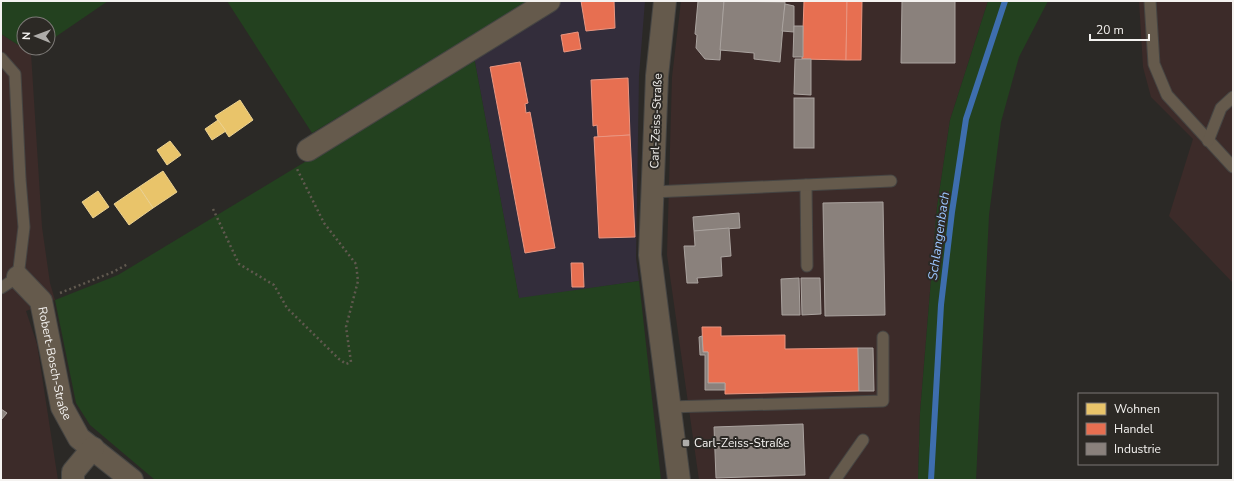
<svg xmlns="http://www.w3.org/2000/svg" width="1234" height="481" viewBox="0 0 1234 481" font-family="'Nunito Sans',sans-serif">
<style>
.commercial{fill:#332d3b}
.industrial{fill:#3c2b29}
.green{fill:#23411f}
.homes{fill:#e9c46a;stroke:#ecd292}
.shops{fill:#e76f51;stroke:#eb9681}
.industry{fill:#8a817c;stroke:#aaa39f}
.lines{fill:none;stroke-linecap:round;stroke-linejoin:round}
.stream{stroke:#3e6eae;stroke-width:6}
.lane-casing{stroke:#464543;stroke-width:13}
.street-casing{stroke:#464543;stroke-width:24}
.path{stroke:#60594f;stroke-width:2.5;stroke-dasharray:2 3;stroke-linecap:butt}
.lane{stroke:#655a4c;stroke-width:11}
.street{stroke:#655a4c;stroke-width:22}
.poi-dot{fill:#aeaca9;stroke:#2c2925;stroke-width:1.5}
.labels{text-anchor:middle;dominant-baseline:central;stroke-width:4;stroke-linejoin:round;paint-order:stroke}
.street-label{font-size:12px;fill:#f4f2f0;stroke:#2c2925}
.poi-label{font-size:12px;fill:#f4f2f0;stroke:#2c2925;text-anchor:start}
.water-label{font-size:13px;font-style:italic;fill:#9bc5fe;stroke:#2c2925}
</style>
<rect width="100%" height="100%" fill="#2b2926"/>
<polygon class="commercial" points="561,1 645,1 639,76 636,258 639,281 519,299 474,57"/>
<g class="industrial">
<polygon points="681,1 988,1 950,120 937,207 920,413 918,480 699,480 667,255 672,77"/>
<polygon points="1139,1 1233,1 1233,283 1169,216 1193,139 1151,97 1143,67"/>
<polygon points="1,34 31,53 42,227 50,283 55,300 26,311 37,344 58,480 1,480"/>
</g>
<g class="green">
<polygon points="1,1 108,1 48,42 48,24 24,24 24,48 39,48 31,53 1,34"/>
<polygon points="227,1 531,1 312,133"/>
<polygon points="988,1 1048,1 1019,57 1001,122 989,215 976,480 918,480 920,413 937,207 950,120"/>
<polygon points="474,57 519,298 639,281 661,480 155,480 90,425 76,403 55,300 118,275 323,151"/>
</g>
<g class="homes">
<polygon points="240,100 253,120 229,137 215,116"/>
<polygon points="218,120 226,131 212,140 205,129"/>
<polygon points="170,141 181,155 167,165 157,150"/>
<polygon points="163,171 177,192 153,208 139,187"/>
<polygon points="139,187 153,208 129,225 114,204"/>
<polygon points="98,191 109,207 93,218 82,202"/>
</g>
<g class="shops">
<polygon points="581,1 614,1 615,28 586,31"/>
<polygon points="804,1 847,1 846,60 802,59"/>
<polygon points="847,1 862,1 861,60 846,60"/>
<polygon points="578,32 581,49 564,52 561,35"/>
<polygon points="520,62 528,103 525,104 526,113 530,112 555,248 525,253 490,67"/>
<polygon points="628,78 630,135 598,137 597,125 593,126 591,80"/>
<polygon points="630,135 635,237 599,238 594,137"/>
<polygon points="571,263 583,263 584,287 572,287"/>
<polygon points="702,327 721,327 721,336 785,335 785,349 858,348 859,391 725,394 725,383 708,383 708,352 703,352"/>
</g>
<g class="industry">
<polygon points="698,1 724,1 720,60 705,59 696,48 697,35 695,34"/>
<polygon points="724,1 785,2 780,62 754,59 754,53 720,50"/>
<polygon points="902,1 955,1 955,63 901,63"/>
<polygon points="785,4 794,6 794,32 782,31"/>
<polygon points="794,26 803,26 803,57 793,57"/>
<polygon points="795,59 811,59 811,95 794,94"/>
<rect x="794" y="98" width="20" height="50"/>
<polygon points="883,202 885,315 825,316 823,203"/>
<polygon points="739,213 740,228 694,231 693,217"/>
<polygon points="729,228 731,256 721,257 722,276 697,278 698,283 687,283 684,246 695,246 694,231"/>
<polygon points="799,278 800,315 782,315 781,279"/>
<polygon points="801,278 820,278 821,314 802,315"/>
<polygon points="702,336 703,352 708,352 708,383 725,383 725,390 705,390 705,355 700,355 699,337"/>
<polygon points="858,348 873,348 874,391 859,391"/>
<polygon points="1,409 7,413 1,420"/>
<polygon points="803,424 805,475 716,478 714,427"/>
</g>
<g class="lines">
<polyline class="stream" points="931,480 941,305 952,212 966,119 1005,1"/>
<g class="lane-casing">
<g id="lane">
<polyline points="1150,1 1154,64 1167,95 1233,167"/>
<polyline points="1,58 15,74 20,179 24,227 18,277 1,288"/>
<polyline points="1208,141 1221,108 1233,97"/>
<polyline points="806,185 807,266"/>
<polyline points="653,192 891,181"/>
<polyline points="669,407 883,401 883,337"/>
<polyline points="835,480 863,440"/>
</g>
</g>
<g class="street-casing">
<g id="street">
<polyline points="665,1 657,76 650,255 679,480"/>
<polyline points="308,150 549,1"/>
<path id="s1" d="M18,277L41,301L62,407L79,438L132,480"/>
<polyline points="73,480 73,472 93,448"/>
</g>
</g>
<g class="path">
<polyline points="213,209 239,264 274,285 287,308 339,359 346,364 351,362 346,327 358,281 356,264 324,223 296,167"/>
<polyline points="60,293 113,272 128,264"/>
</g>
<use href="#lane" class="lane"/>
<use href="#street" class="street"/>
</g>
<rect class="poi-dot" x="682" y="439" width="8" height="8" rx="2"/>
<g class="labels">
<g class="street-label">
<text transform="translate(656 121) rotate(-88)">Carl-Zeiss-Straße</text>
<text stroke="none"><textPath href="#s1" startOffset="97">Robert-Bosch-Straße</textPath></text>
</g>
<g class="poi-label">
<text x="694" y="443">Carl-Zeiss-Straße</text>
</g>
<g class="water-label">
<text transform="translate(939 236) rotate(-82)">Schlangenbach</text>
</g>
</g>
<rect width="1234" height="481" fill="none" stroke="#f4f2f0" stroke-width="4"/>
<rect x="1078" y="393" width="140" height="72" fill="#2c2925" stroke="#7c7976"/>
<rect x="1086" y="403" width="20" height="12" fill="#e9c46a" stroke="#7c7976"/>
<text x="1114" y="413" font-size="12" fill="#f4f2f0">Wohnen</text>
<rect x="1086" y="423" width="20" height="12" fill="#e76f51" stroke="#7c7976"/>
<text x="1114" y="433" font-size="12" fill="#f4f2f0">Handel</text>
<rect x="1086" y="443" width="20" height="12" fill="#8a817c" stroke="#7c7976"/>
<text x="1114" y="453" font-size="12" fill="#f4f2f0">Industrie</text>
<g transform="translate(36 36) rotate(271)"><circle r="19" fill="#2c2925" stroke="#7c7976"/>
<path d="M0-3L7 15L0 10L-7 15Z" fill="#aeaca9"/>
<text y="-6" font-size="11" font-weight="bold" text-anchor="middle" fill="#f4f2f0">N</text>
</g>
<path d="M1090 34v6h59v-6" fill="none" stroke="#f4f2f0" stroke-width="2"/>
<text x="1096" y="34" font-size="12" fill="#f4f2f0" stroke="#2c2925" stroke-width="3" paint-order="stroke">20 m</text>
</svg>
